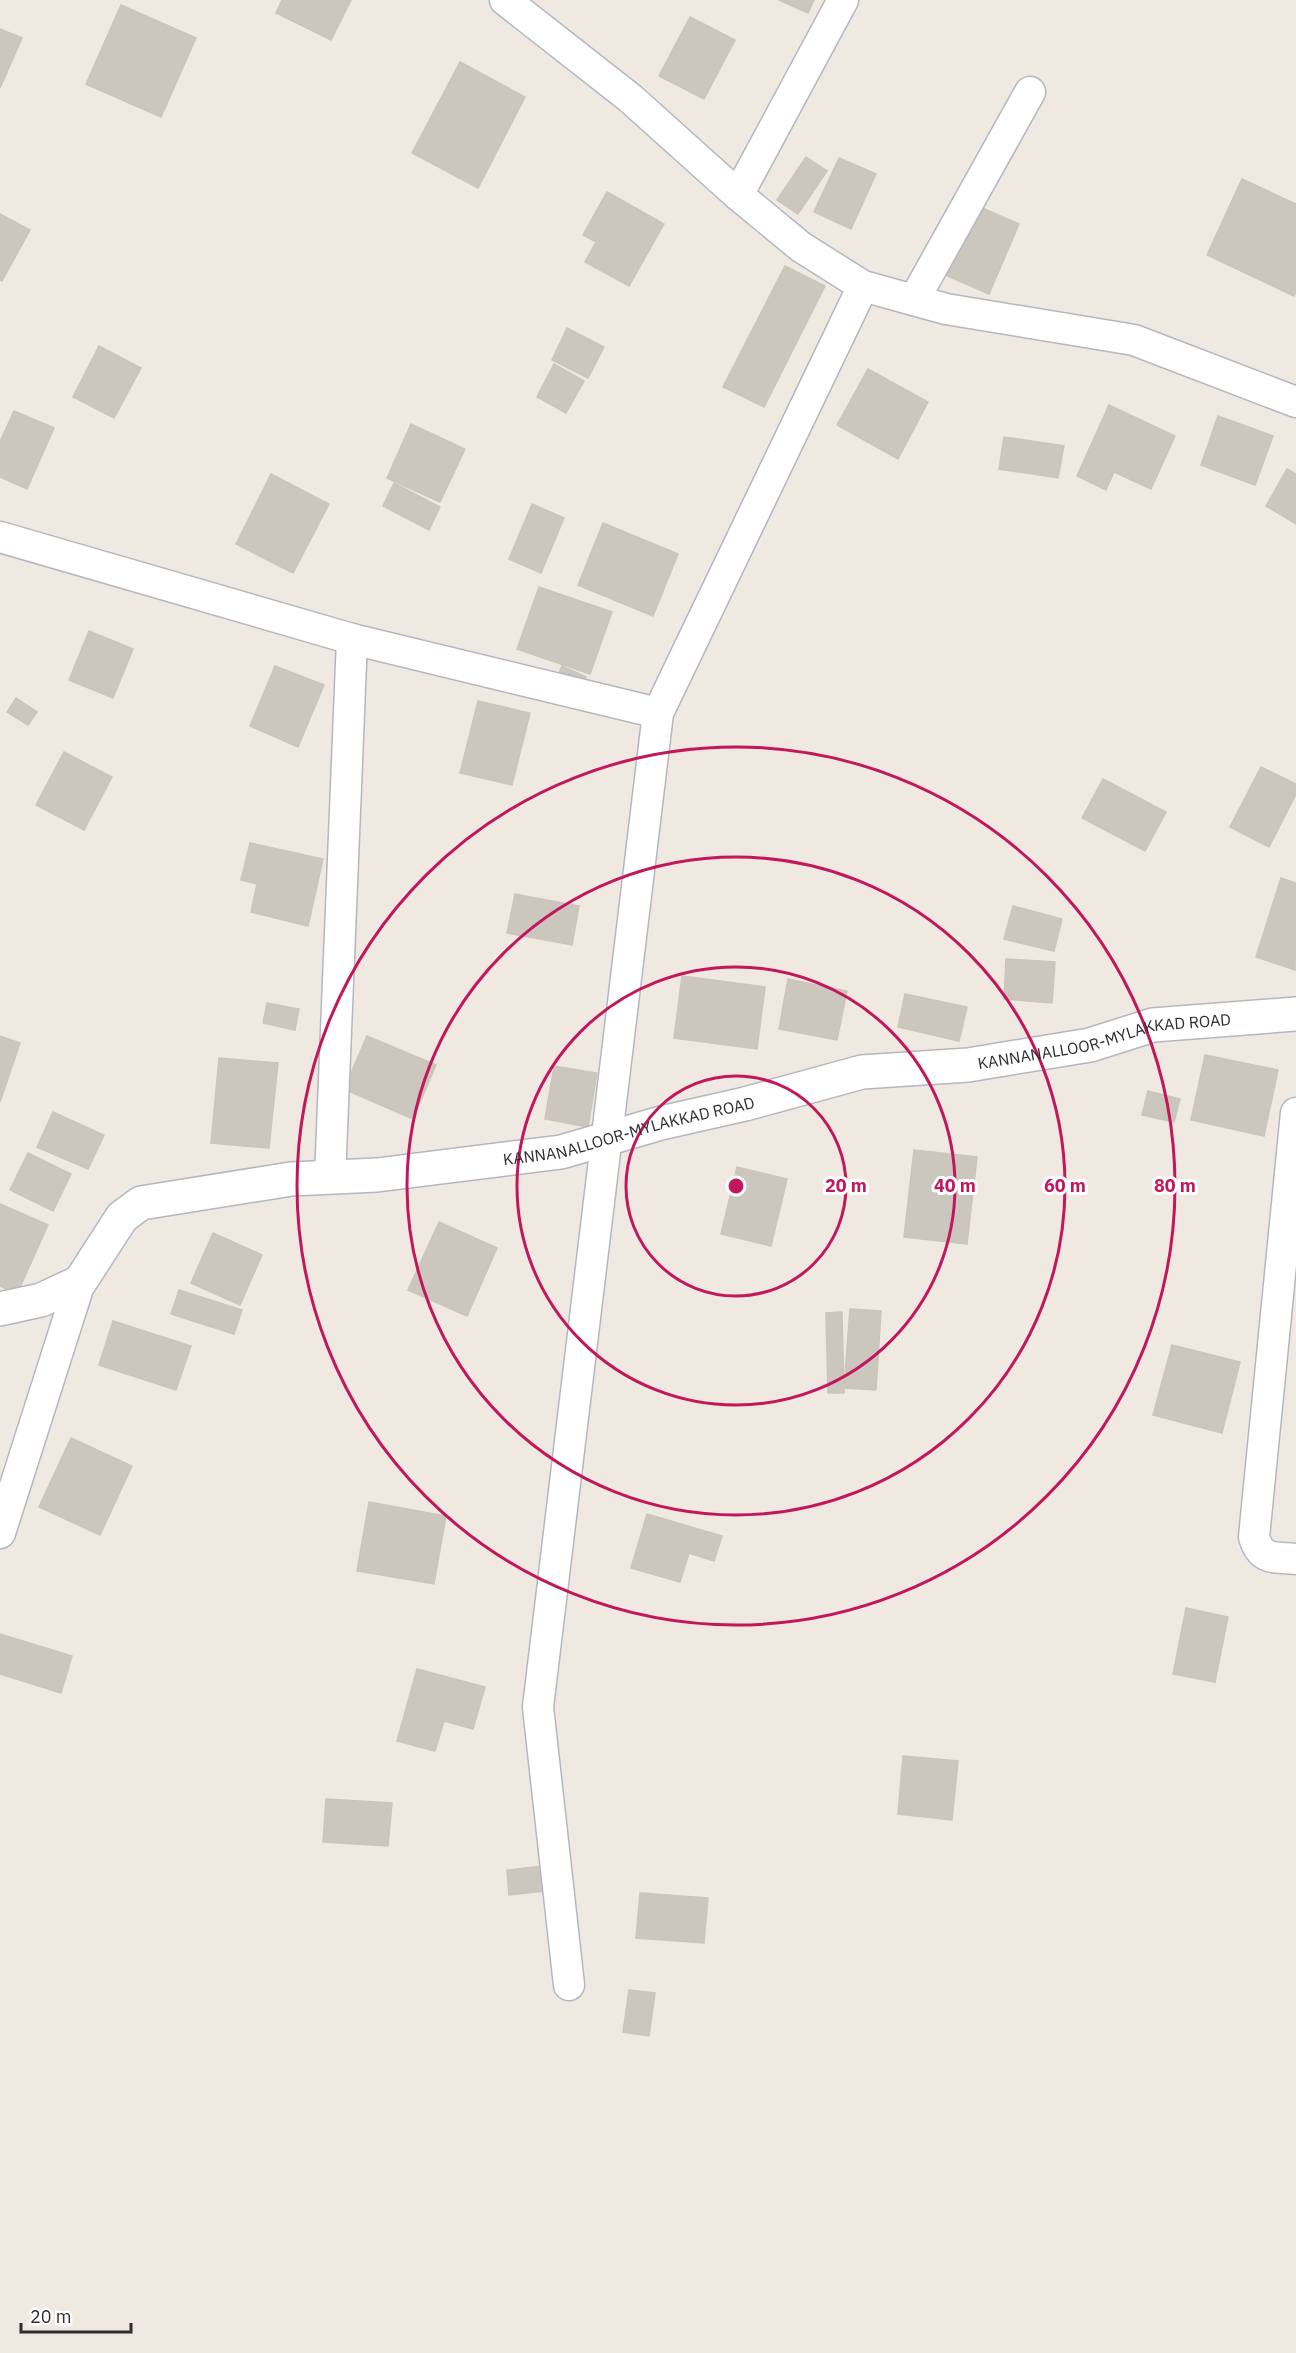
<svg xmlns="http://www.w3.org/2000/svg" width="1296" height="2353" viewBox="0 0 1296 2353" font-family="'IBM Plex Sans',sans-serif">
<style>
.building{fill:#cbc7bf;stroke:#cbc5ba;stroke-width:1.5}
.lines{fill:none;stroke-linecap:round;stroke-linejoin:round}
.street-casing{stroke:#b4b7c1;stroke-width:33}
.secondary-casing{stroke:#b4b7c1;stroke-width:36}
.street{stroke:#fff;stroke-width:30}
.secondary{stroke:#fff;stroke-width:33}
.ring{fill:none;stroke:#c2185b;stroke-width:3}
.labels{text-anchor:middle;dominant-baseline:central;stroke-width:6;stroke-linejoin:round;paint-order:stroke}
.street-label{font-size:16px;fill:#2e2e2e;stroke:#fff}
.centre{fill:#c2185b;stroke:#fff;stroke-width:3}
.ring-label{font-size:18px;text-anchor:middle;font-weight:bold;fill:#c2185b;stroke:#fff;stroke-width:6;stroke-linejoin:round;paint-order:stroke}
</style>
<rect width="100%" height="100%" fill="#efe9e1"/>
<g class="building">
<polygon points="282,0 351,0 331,40 276,13"/>
<polygon points="779,0 814,0 808,13"/>
<polygon points="121,5 196,38 161,117 86,84"/>
<polygon points="690,17 735,40 704,99 659,76"/>
<polygon points="0,29 22,38 0,88"/>
<polygon points="460,62 525,97 478,188 412,153"/>
<polygon points="806,157 827,171 798,214 777,200"/>
<polygon points="839,158 876,174 851,229 814,212"/>
<polygon points="1242,179 1296,204 1296,292 1294,296 1207,255"/>
<polygon points="607,192 664,224 629,286 585,262 596,242 583,235"/>
<polygon points="964,200 1019,224 989,294 934,270"/>
<polygon points="0,214 30,230 2,281 0,280"/>
<polygon points="785,266 825,286 764,407 723,387"/>
<polygon points="567,328 604,347 588,378 552,360"/>
<polygon points="99,346 141,368 114,418 73,397"/>
<polygon points="554,364 584,381 566,413 537,397"/>
<polygon points="868,369 928,402 898,459 837,425"/>
<polygon points="1109,405 1175,436 1151,489 1114,472 1106,490 1077,476"/>
<polygon points="14,411 54,428 27,489 0,477 0,442"/>
<polygon points="1218,416 1273,436 1255,485 1201,465"/>
<polygon points="411,424 465,449 440,502 387,478"/>
<polygon points="1004,437 1064,446 1058,478 999,469"/>
<polygon points="1287,469 1296,474 1296,524 1266,506"/>
<polygon points="271,474 329,504 293,573 236,544"/>
<polygon points="394,483 440,507 429,530 383,506"/>
<polygon points="532,504 564,518 541,573 509,559"/>
<polygon points="603,523 678,554 653,616 578,585"/>
<polygon points="539,587 612,612 590,674 517,649"/>
<polygon points="89,631 133,649 113,698 69,680"/>
<polygon points="275,666 324,685 298,747 250,726"/>
<polygon points="562,666 586,677 580,691 556,680"/>
<polygon points="16,698 37,712 28,725 7,712"/>
<polygon points="478,701 530,713 512,785 460,773"/>
<polygon points="64,752 112,777 84,830 36,805"/>
<polygon points="1261,767 1296,784 1296,794 1269,847 1230,827"/>
<polygon points="1103,779 1166,812 1145,851 1082,818"/>
<polygon points="250,843 323,859 308,926 251,912 257,884 241,880"/>
<polygon points="1281,878 1296,883 1295,970 1256,957"/>
<polygon points="515,894 579,906 572,945 507,933"/>
<polygon points="1013,906 1062,919 1054,951 1004,939"/>
<polygon points="1006,959 1055,962 1052,1003 1004,999"/>
<polygon points="682,976 765,987 757,1049 674,1038"/>
<polygon points="788,979 847,991 837,1040 779,1029"/>
<polygon points="905,994 967,1007 959,1041 898,1027"/>
<polygon points="267,1003 299,1009 295,1030 263,1023"/>
<polygon points="0,1036 20,1043 0,1102"/>
<polygon points="367,1036 436,1065 413,1119 344,1089"/>
<polygon points="1205,1055 1278,1070 1264,1136 1191,1120"/>
<polygon points="219,1058 278,1063 269,1148 211,1143"/>
<polygon points="554,1066 597,1073 588,1127 545,1119"/>
<polygon points="1148,1091 1180,1099 1174,1122 1142,1115"/>
<polygon points="53,1112 104,1135 88,1169 37,1147"/>
<polygon points="914,1150 977,1157 967,1244 904,1237"/>
<polygon points="28,1153 71,1174 53,1211 10,1190"/>
<polygon points="737,1167 787,1179 771,1246 721,1234"/>
<polygon points="0,1204 48,1225 17,1294 0,1286"/>
<polygon points="439,1222 497,1248 467,1316 408,1290"/>
<polygon points="213,1233 262,1255 240,1305 191,1283"/>
<polygon points="179,1290 242,1310 234,1334 171,1314"/>
<polygon points="850,1309 881,1311 876,1390 844,1388"/>
<polygon points="842,1312 844,1393 828,1393 826,1313"/>
<polygon points="113,1321 191,1346 176,1390 99,1365"/>
<polygon points="1172,1345 1240,1362 1222,1433 1153,1415"/>
<polygon points="71,1438 132,1466 100,1535 39,1507"/>
<polygon points="369,1502 446,1516 434,1584 357,1571"/>
<polygon points="647,1514 722,1536 714,1561 689,1553 680,1582 631,1568"/>
<polygon points="1186,1608 1228,1617 1215,1682 1173,1674"/>
<polygon points="0,1634 72,1656 61,1693 0,1674"/>
<polygon points="417,1669 485,1687 473,1729 444,1721 435,1751 397,1741"/>
<polygon points="903,1756 958,1761 952,1820 898,1814"/>
<polygon points="326,1799 392,1803 388,1846 323,1842"/>
<polygon points="551,1865 554,1890 509,1895 507,1870"/>
<polygon points="640,1893 708,1898 704,1943 636,1938"/>
<polygon points="629,1990 655,1993 649,2036 623,2032"/>
</g>
<g class="lines">
<g class="street-casing">
<g id="street">
<polyline points="505,0 630,98 738,195 801,247 863,286 946,309 1134,340 1296,402"/>
<polyline points="738,195 843,0"/>
<polyline points="914,300 1030,92"/>
<polyline points="0,537 352,639 658,713"/>
<path d="M1296,1113L1254,1537C1261,1561 1274,1557 1296,1559"/>
<polyline points="330,1178 352,639"/>
<polyline points="0,1533 80,1282"/>
<polyline points="569,1985 538,1707 658,713 863,286"/>
</g>
</g>
<g class="secondary-casing">
<g id="secondary">
<path id="s1" d="M0,1309L41,1300L80,1282L122,1217L141,1203L291,1179L377,1175L561,1152L661,1123L745,1104L862,1072L968,1065L1090,1045L1153,1025L1296,1014"/>
</g>
</g>
<use href="#street" class="street"/>
<use href="#secondary" class="secondary"/>
</g>
<g class="ring">
<circle cx="736" cy="1186" r="110"/>
<circle cx="736" cy="1186" r="219"/>
<circle cx="736" cy="1186" r="329"/>
<circle cx="736" cy="1186" r="439"/>
</g>
<g class="labels">
<g class="street-label">
<text stroke="none"><textPath href="#s1" startOffset="1166">KANNANALLOOR-MYLAKKAD ROAD</textPath></text>
<text stroke="none"><textPath href="#s1" startOffset="680">KANNANALLOOR-MYLAKKAD ROAD</textPath></text>
</g>
</g>
<circle cx="736" cy="1186" r="9" class="centre"/>
<g class="ring-label">
<text x="846" y="1192">20 m</text>
<text x="955" y="1192">40 m</text>
<text x="1065" y="1192">60 m</text>
<text x="1175" y="1192">80 m</text>
</g>
<path d="M21 2323v9h110v-9" fill="none" stroke="#2e2e2e" stroke-width="3"/>
<text x="30" y="2323" font-size="18" fill="#2e2e2e" stroke="#ffffff" stroke-width="4.5" paint-order="stroke">20 m</text>
</svg>
